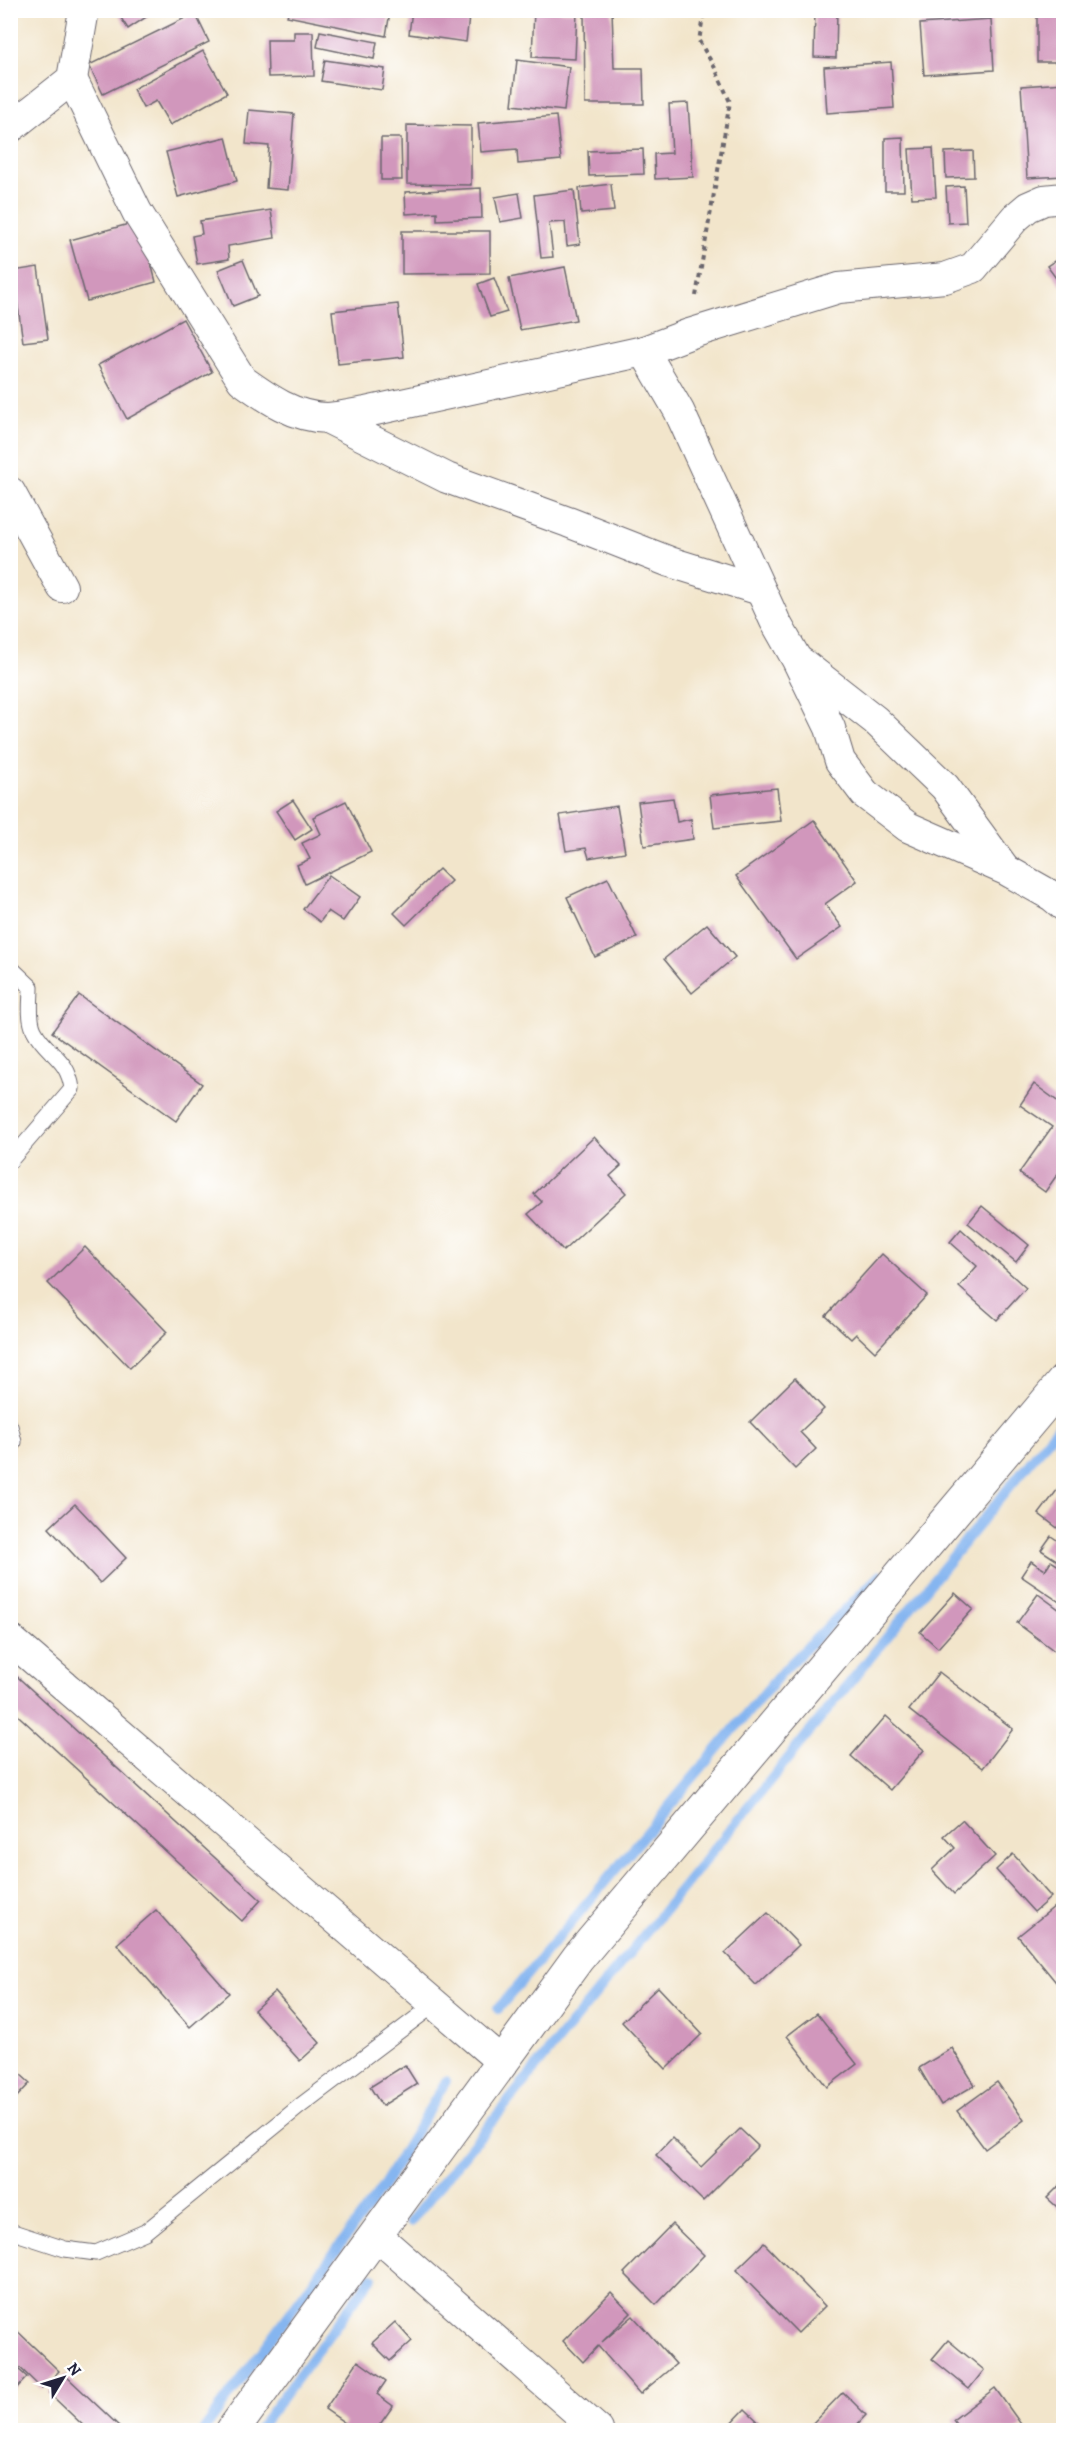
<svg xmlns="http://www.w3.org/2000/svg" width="1074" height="2441" viewBox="0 0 1074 2441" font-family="Alegreya,serif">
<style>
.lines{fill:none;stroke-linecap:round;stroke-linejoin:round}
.stream{stroke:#85b5f0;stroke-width:10}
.building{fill:#d197bc}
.service-casing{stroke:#6b666d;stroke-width:17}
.minor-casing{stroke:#6b666d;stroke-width:32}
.secondary-casing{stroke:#6b666d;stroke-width:35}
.path{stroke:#6b666d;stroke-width:4;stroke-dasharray:4.5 4.5;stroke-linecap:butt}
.service{stroke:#fff;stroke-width:15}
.minor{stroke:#fff;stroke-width:30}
.secondary{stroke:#fff;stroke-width:33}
</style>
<rect width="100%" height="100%" fill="#fff"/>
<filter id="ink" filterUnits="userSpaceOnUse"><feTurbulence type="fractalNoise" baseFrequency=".0167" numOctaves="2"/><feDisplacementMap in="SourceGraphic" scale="12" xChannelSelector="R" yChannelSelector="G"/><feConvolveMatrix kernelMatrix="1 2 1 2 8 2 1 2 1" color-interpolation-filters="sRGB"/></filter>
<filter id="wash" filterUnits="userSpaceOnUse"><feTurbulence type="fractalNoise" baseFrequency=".008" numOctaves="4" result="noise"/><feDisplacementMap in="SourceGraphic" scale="24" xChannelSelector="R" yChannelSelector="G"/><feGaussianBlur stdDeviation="1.35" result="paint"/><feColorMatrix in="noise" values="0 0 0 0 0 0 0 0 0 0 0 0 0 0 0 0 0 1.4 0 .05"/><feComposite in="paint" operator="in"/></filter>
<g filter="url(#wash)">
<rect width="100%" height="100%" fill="#f2e5cb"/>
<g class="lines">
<g class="stream">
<polyline points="498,2009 782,1672 880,1575"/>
<polyline points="410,2222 1064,1420"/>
<polyline points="204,2430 382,2188 446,2081"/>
<polyline points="258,2430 372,2277"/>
</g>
</g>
<g id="blocks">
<g class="building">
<polygon points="116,10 157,10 128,29"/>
<polygon points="289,10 381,10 390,12 386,36 287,16"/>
<polygon points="412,10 469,17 466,42 409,34"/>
<polygon points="534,10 577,12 575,59 532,57"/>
<polygon points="584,10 612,10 614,68 643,68 644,104 585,104"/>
<polygon points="815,10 837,10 836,58 814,57"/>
<polygon points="195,13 209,42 103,94 89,65"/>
<rect x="1037" y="16" width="27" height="46"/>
<polygon points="991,19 994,70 924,75 920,24"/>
<polygon points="320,31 377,42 374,59 317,47"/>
<polygon points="294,32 313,32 314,76 268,77 267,40 294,40"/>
<polygon points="203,51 227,93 170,125 156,101 143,108 133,89"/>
<polygon points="325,60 385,69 382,90 321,81"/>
<polygon points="517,60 569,67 564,111 512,105"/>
<polygon points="891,62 894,108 827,113 824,67"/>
<polygon points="1064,83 1064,176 1027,178 1021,86"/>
<polygon points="688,103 693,177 655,179 654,154 672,153 669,104"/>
<polygon points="249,110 294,114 288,190 266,188 269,146 246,144"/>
<polygon points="556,116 561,160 518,164 517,149 481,152 478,123"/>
<polygon points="407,125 471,126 471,185 407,184"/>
<polygon points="226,137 237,181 178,197 166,152"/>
<polygon points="903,137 904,191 885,191 885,138"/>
<polygon points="381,138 401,138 402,180 381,180"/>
<polygon points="933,148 936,197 912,198 909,149"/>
<polygon points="643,149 644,174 589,176 588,151"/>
<polygon points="973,151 974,177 946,178 945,152"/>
<polygon points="611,184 614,211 581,214 579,188"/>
<polygon points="964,186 966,222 948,223 946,187"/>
<polygon points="481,188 482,218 437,220 437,212 406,214 405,192"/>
<polygon points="574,190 580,244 567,246 565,222 549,223 553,257 541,258 534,195"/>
<polygon points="519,193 523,218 500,222 495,197"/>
<polygon points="271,210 275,238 228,246 229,259 197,264 192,236 202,234 200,221"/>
<polygon points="140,221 156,282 87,301 70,240"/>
<polygon points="402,231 490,231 490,273 402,274"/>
<polygon points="1062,256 1064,258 1064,289 1047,266"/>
<polygon points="243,260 258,296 233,306 218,270"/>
<polygon points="38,267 48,339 23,342 13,271"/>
<polygon points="565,267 576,320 520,330 509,278"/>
<polygon points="494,278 507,312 490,317 478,284"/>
<polygon points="398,304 404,357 338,364 332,311"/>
<polygon points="183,319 212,372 127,419 98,365"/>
<polygon points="777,788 781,821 714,828 710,795"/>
<polygon points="673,798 677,822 691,819 693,839 644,846 638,802"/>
<polygon points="293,800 312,829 295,840 276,811"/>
<polygon points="346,801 371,852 305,884 297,865 310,859 302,843 321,834 313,817"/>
<polygon points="617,806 625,852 589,858 586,848 566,851 560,815"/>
<polygon points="814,820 857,881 825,904 842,927 796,959 736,876"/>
<polygon points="439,869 451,881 406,925 394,913"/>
<polygon points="329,875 360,897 343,921 328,911 320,922 303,909"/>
<polygon points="608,878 637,938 595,957 567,897"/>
<polygon points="707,924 735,957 692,993 664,959"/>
<polygon points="79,995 202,1084 176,1121 52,1032"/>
<polygon points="1034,1084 1064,1106 1064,1165 1045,1192 1019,1173 1052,1127 1020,1105"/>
<polygon points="594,1137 621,1166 610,1176 626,1193 563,1251 528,1214 542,1202 534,1194"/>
<polygon points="982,1206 1029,1245 1016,1262 968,1223"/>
<polygon points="961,1229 1026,1288 997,1320 959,1287 977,1266 950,1242"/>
<polygon points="85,1247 167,1332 130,1368 48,1283"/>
<polygon points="882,1254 927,1295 875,1352 856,1334 851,1339 826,1316"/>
<polygon points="795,1378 824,1409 800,1432 816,1449 795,1469 750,1422"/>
<polygon points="1064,1481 1064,1533 1039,1514"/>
<polygon points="75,1504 126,1558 100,1583 49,1528"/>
<polygon points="1051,1536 1064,1545 1064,1565 1041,1550"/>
<polygon points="1031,1561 1045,1570 1051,1561 1064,1569 1064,1605 1021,1576"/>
<polygon points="955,1593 973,1609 938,1648 920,1632"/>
<polygon points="1038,1594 1064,1613 1064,1642 1056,1652 1017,1623"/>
<polygon points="10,1670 261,1900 242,1921 10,1708"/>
<polygon points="939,1672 1013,1729 983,1768 909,1710"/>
<polygon points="886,1716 924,1750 890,1790 851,1756"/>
<polygon points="962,1820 995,1856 954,1894 932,1870 955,1848 944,1836"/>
<polygon points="1013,1854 1051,1897 1034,1912 996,1870"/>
<polygon points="1054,1907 1064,1919 1064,1992 1018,1936"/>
<polygon points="156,1910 229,1993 190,2027 117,1944"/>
<polygon points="768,1913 799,1945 756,1985 725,1953"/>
<polygon points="658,1987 702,2034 666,2069 622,2022"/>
<polygon points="275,1991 320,2043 300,2061 254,2010"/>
<polygon points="817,2013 857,2064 827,2087 787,2036"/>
<polygon points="952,2048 975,2085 941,2105 919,2068"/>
<polygon points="10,2065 30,2083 10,2104"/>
<polygon points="405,2065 417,2084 382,2106 370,2087"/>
<polygon points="997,2082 1024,2120 985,2149 957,2111"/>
<polygon points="740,2129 758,2146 703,2201 656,2155 672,2138 701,2167"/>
<polygon points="1064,2181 1064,2213 1047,2198"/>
<polygon points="672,2224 704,2255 656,2305 624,2273"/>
<polygon points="764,2243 825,2306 798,2333 736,2270"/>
<polygon points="611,2292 631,2313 602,2342 633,2316 676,2364 640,2394 598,2346 583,2362 563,2341"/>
<polygon points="395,2322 412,2341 390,2361 372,2343"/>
<polygon points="10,2324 59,2371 42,2389 10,2358"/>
<polygon points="948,2340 984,2370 969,2389 932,2359"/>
<polygon points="358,2361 386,2381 377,2394 393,2406 376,2430 340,2430 345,2423 325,2409"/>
<polygon points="10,2362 27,2377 10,2395"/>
<polygon points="65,2375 120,2427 117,2430 88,2430 49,2393"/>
<polygon points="995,2388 1023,2427 1018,2430 960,2430 953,2420"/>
<polygon points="843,2392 866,2415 852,2430 806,2430"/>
<polygon points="745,2409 767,2430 725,2430"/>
</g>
</g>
</g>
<g filter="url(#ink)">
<use href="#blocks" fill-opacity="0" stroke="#6b666d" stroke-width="1.5"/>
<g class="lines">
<g class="service-casing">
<g id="service">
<path d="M10,967L31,987C31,1000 28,1018 34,1030C46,1054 68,1057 72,1089L10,1161"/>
<polyline points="10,1426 14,1442 10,1446"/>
<polyline points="10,2231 65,2249 96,2253 145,2232 300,2106 435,2004"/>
</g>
</g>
<g class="minor-casing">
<g id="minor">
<path d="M72,79L137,212L242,380C267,398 295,418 328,418C340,417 354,414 366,412L644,351L689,334L839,288L945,278L973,268L1015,218L1028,207L1044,200L1064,198"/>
<polyline points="10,128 72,79 84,10"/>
<polyline points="644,351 679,411 775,621 797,660 830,728 840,761 865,794 908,827 1006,870 1052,896 1064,906"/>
<polyline points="327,418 447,478 568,522 670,562 760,590"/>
<polyline points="10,492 62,587"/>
<polyline points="802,663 875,720 945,787 1005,869"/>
<polyline points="10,1639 502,2062"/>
<polyline points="376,2235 598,2430"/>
</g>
</g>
<g class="secondary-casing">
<polyline id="secondary" points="233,2430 578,1958 1064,1381"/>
</g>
<polyline class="path" points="696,296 730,102 715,68 699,41 704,10"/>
<use href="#service" class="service"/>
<use href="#minor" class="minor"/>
<use href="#secondary" class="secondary"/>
</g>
</g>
<rect width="1074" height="2441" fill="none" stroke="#fff" stroke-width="36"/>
<g transform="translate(63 2378) rotate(52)" stroke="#ffffff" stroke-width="4.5" paint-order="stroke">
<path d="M0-4.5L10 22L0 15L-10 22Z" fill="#22223b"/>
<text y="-9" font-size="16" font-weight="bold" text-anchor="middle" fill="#22223b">N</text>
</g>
</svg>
